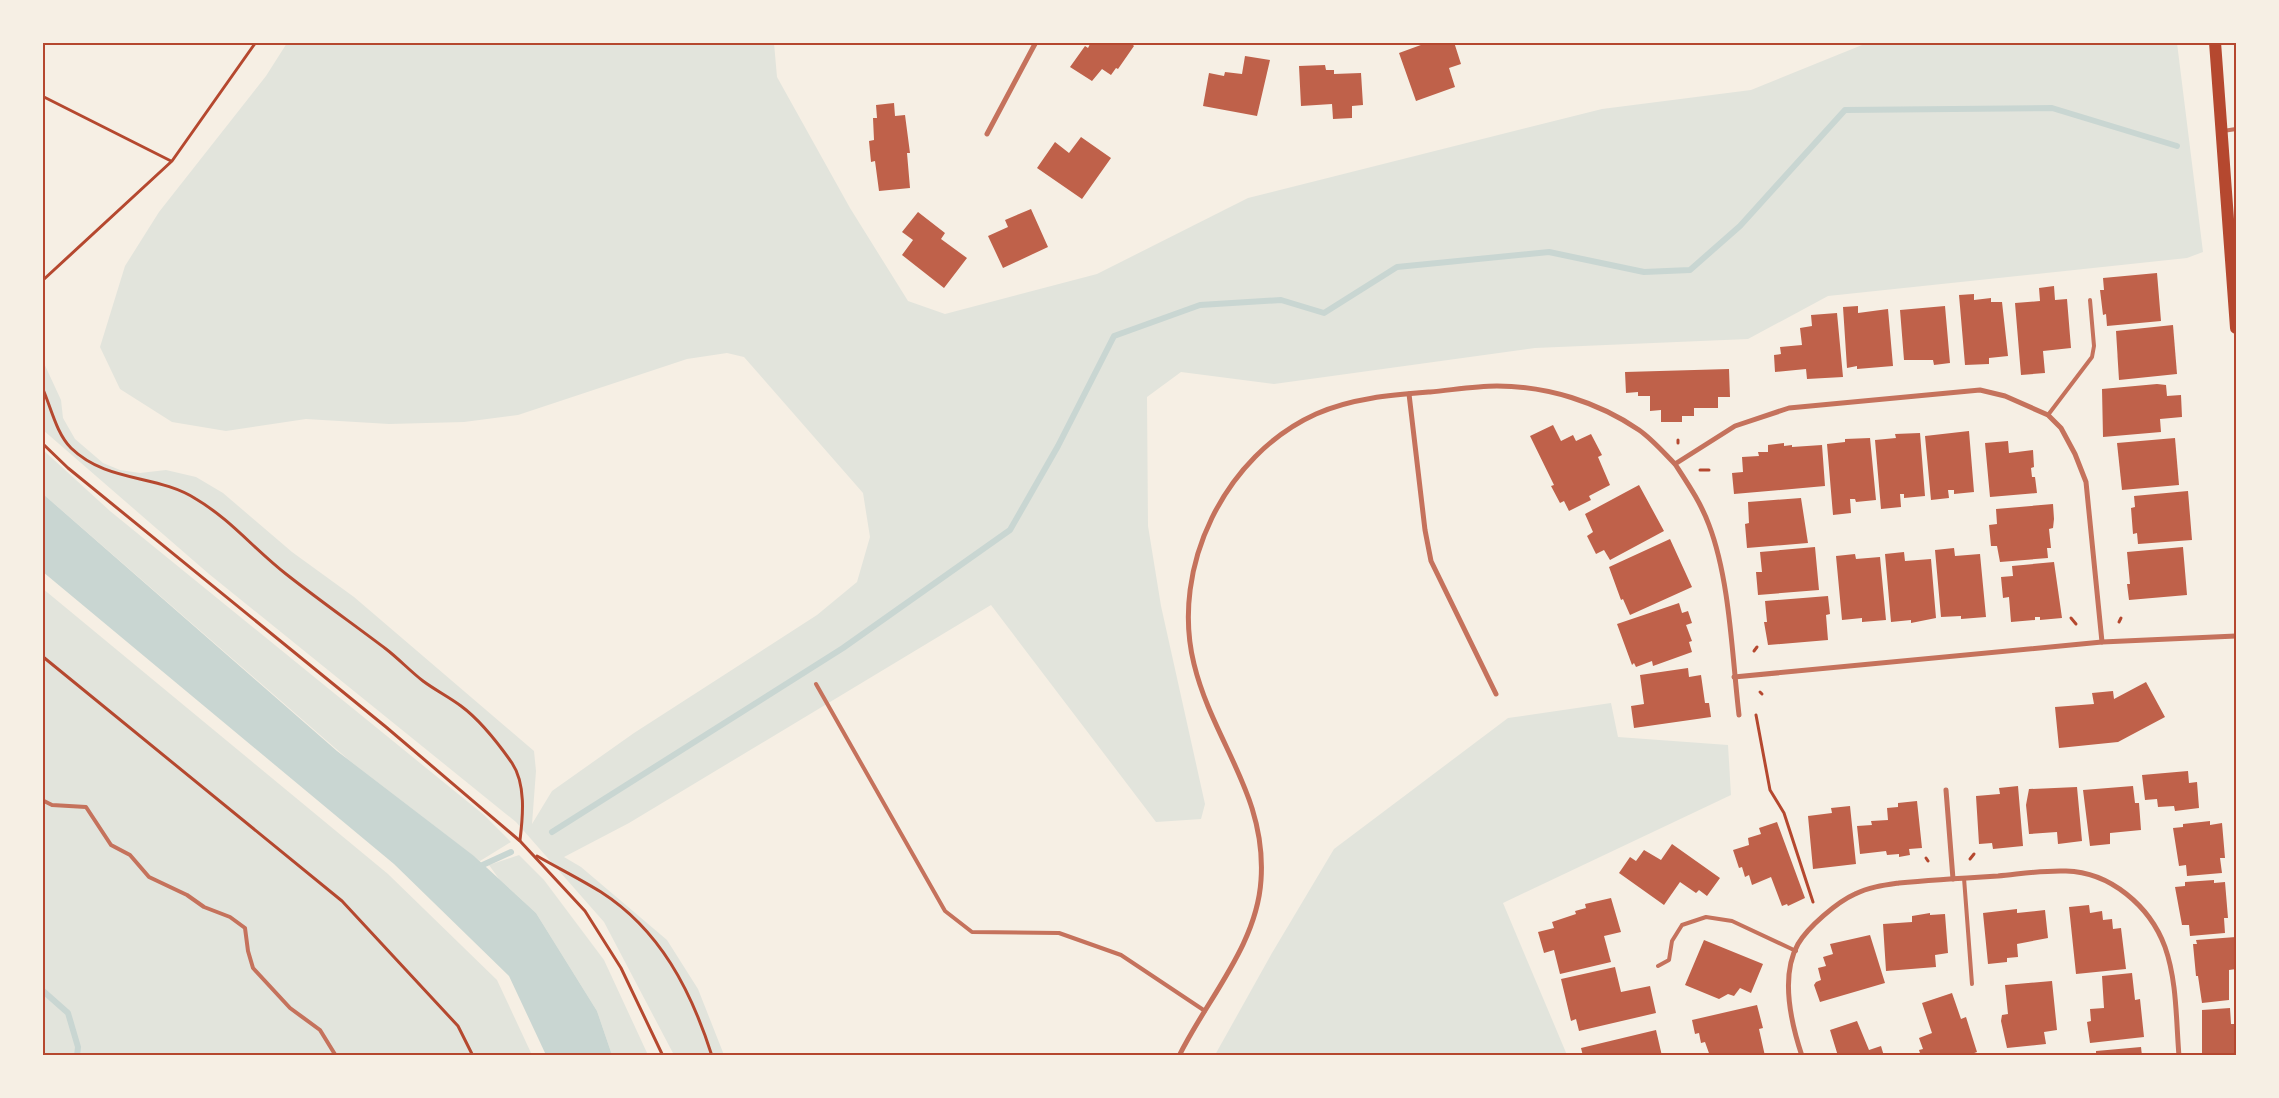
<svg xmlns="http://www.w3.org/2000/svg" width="2279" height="1098" viewBox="0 0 2279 1098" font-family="Quicksand,sans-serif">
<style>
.green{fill:#e2e4dc}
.water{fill:#c9d6d2}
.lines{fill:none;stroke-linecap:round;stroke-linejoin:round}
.stream{stroke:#c9d6d2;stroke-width:6}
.building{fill:#bf614a}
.path{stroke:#b5482f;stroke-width:3}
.service{stroke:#c5725c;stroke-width:4}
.minor{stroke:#c5725c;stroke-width:5}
.primary{stroke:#b5482f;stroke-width:12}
.neatline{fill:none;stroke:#b5482f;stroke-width:2}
</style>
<rect width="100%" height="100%" fill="#f6efe4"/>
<g class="green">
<polygon points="287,43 774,43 777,77 850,208 908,301 945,314 1097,274 1248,198 1602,109 1751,90 1867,43 2177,43 2203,252 2187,258 1828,296 1748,339 1535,348 1274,384 1181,372 1147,397 1148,526 1161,606 1205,804 1201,819 1156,822 991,605 629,823 564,857 581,867 667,940 698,989 724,1055 674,1055 604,922 516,822 209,574 43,430 42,359 61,400 63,418 75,439 103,463 120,470 140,473 166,470 196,477 223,493 292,552 354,597 534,751 536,771 532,824 552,791 634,733 817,615 857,582 870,537 863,493 744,357 727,353 687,359 518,415 464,422 389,424 306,419 226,431 172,422 120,389 100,347 125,266 159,212 266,76"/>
<polygon points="42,449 110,511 484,815 511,842 480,861 350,761 43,494"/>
<polygon points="42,588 388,874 497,980 532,1055 43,1055"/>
<polygon points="1611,703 1618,737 1728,745 1731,795 1503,903 1567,1055 1215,1055 1272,953 1334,849 1508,718"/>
<polygon points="519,855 544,880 604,960 648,1055 612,1055 597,1011 536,913 499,879 489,865"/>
</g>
<polygon class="water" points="43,494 337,751 474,856 536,913 597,1011 612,1055 546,1055 509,976 394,864 43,572"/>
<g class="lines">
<g class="stream">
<polyline points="552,832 843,648 1010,530 1058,446 1114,336 1200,305 1281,300 1324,313 1397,267 1549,252 1644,272 1690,270 1740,226 1845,110 2052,108 2177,146"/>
<polyline points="476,868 511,852"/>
<polyline points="42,990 68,1013 78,1047 77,1056"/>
</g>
</g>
<g class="building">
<polygon points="1091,42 1130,42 1134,46 1118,69 1116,68 1111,75 1102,69 1092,81 1070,67 1085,46 1088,48"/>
<polygon points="1429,42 1454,42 1461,64 1449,68 1455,87 1416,101 1399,53"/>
<polygon points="1245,56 1270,60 1257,116 1203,106 1209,73 1224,76 1225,72 1242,74"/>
<polygon points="1325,65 1326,70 1334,70 1334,74 1361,73 1363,105 1352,106 1352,118 1333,119 1332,104 1301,106 1299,66"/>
<polygon points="894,103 895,116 905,115 910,153 907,153 910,188 879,191 875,161 871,162 869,141 874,140 873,118 877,118 876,105"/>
<polygon points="1081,137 1111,158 1082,199 1037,168 1055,142 1069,153"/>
<polygon points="1031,209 1048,247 1003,268 988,236 1008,227 1005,220"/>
<polygon points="918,212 945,233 941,239 967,258 944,288 902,255 913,240 902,232"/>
<polygon points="2157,273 2161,321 2107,326 2106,314 2103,315 2100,290 2104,290 2103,278"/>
<polygon points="2054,286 2055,300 2067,299 2071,348 2043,351 2045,373 2021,375 2015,303 2040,301 2039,288"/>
<polygon points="1974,294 1974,300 1991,298 1991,302 2002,302 2008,356 1989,358 1989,364 1965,365 1959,295"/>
<polygon points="1858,306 1858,313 1888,309 1893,366 1857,369 1857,366 1847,368 1843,307"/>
<polygon points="1945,306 1950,363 1934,365 1933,360 1904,360 1900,310"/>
<polygon points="1837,313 1843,377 1807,379 1806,369 1775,372 1774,355 1781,354 1780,347 1802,345 1800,328 1812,326 1811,315"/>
<polygon points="2173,325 2177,374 2119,380 2116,331"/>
<polygon points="1729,369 1730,397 1718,397 1718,408 1694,408 1694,416 1682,416 1682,422 1661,422 1661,410 1650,411 1650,396 1638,396 1638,392 1626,393 1625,372"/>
<polygon points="2157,384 2166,385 2167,396 2181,395 2182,417 2160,419 2161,432 2103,437 2102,389"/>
<polygon points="1553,425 1561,441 1573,435 1576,441 1591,434 1602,455 1598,457 1610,485 1589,496 1591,500 1569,511 1564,501 1560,503 1551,486 1554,485 1530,436"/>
<polygon points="1969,431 1974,492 1954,494 1954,490 1948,490 1949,498 1931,500 1925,436"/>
<polygon points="1920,433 1925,496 1904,498 1904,494 1900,494 1901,507 1881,509 1875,440 1896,438 1895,434"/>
<polygon points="1870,438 1876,500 1856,502 1855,499 1850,499 1851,513 1833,515 1827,444 1845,442 1845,439"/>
<polygon points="2175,438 2179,485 2122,490 2117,443"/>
<polygon points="2008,441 2009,453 2033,450 2034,467 2031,468 2032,477 2035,477 2037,493 1990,497 1985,443"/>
<polygon points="1784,443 1784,446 1792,445 1792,447 1822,445 1825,486 1734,494 1732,473 1743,472 1742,457 1759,456 1758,452 1768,452 1768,445"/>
<polygon points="1639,485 1664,531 1610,560 1604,550 1596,554 1587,536 1593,532 1585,514"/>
<polygon points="2188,491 2192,540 2138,544 2137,533 2133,534 2131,508 2135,507 2134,496"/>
<polygon points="1801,498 1808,543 1747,548 1745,524 1749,523 1748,502"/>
<polygon points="2053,504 2054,519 2053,528 2049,529 2051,548 2047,548 2048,558 2000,562 1997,546 1991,546 1989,525 1997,524 1996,509"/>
<polygon points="1670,539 1692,587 1630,615 1623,599 1621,600 1609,567"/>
<polygon points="1815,547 1819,590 1758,595 1756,572 1762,572 1760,552"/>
<polygon points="2183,547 2187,595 2129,600 2127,584 2130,584 2127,552"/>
<polygon points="1954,548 1955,556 1980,554 1986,617 1961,619 1961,616 1941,617 1935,550"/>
<polygon points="1904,552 1905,561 1931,559 1936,618 1911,623 1911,620 1891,622 1885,554"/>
<polygon points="1855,554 1856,559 1880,557 1886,620 1862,622 1862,618 1842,620 1836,556"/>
<polygon points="2054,562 2062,618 2040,620 2040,617 2035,617 2035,620 2011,622 2009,597 2003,598 2001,577 2013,576 2012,566"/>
<polygon points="1828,596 1830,614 1826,615 1828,640 1768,645 1764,622 1767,622 1765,601"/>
<polygon points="1679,603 1682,613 1688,611 1692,623 1686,625 1692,641 1689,642 1692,652 1653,666 1652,661 1636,667 1634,663 1632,665 1617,624"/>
<polygon points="1688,668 1689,677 1701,675 1705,703 1709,703 1711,717 1634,728 1631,706 1644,704 1640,675"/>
<polygon points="2146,682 2165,717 2118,742 2059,748 2055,707 2094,704 2092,693 2113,691 2114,699"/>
<polygon points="2188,771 2189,783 2197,782 2199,808 2175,811 2174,806 2158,807 2157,799 2145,800 2142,775"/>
<polygon points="2018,786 2023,846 1993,849 1992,843 1979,844 1976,796 2000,794 1999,788"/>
<polygon points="2133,786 2135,803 2139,803 2141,830 2110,833 2110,844 2090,846 2083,790"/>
<polygon points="2077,787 2082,841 2058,844 2057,832 2029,834 2026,805 2029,789"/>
<polygon points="1917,801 1922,848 1909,849 1910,855 1899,857 1899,854 1887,855 1886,851 1860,854 1857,826 1872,825 1871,821 1888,820 1887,808 1898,807 1898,803"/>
<polygon points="1850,806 1856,864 1813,869 1808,816 1832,813 1831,808"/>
<polygon points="2210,821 2210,825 2222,823 2225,858 2220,858 2222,873 2187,876 2186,865 2179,866 2173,828 2183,827 2183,824"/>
<polygon points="1777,822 1805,898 1788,906 1787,904 1782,906 1771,877 1752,885 1749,875 1745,877 1742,867 1739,868 1733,850 1749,845 1748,838 1761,834 1759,828"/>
<polygon points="1672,844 1720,878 1707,896 1699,890 1696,893 1680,882 1664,905 1619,873 1630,857 1636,861 1644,850 1661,860"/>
<polygon points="2214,880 2214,883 2225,882 2228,918 2224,918 2225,933 2190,936 2189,925 2182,925 2175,887 2185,886 2185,882"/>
<polygon points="1611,898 1621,932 1604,936 1611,962 1560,974 1554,950 1544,953 1538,932 1554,928 1552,922 1576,914 1575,911 1586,908 1585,904"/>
<polygon points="2089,905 2090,913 2102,911 2103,920 2112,919 2113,929 2121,928 2126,969 2076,974 2069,907"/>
<polygon points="2017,909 2017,913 2045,910 2048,938 2017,944 2018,957 2007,958 2007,962 1988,964 1983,913"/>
<polygon points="1930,913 1930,915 1945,914 1948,953 1935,955 1936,967 1886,971 1883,924 1912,922 1912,916"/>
<polygon points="1870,935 1885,983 1820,1002 1814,985 1816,982 1821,980 1818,968 1826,966 1823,957 1833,954 1830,944"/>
<polygon points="2236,937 2236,969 2229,970 2229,1000 2202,1003 2198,976 2196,976 2193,944 2197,944 2196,940"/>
<polygon points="1704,940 1763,964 1751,993 1740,988 1734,996 1728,994 1719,999 1685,985"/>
<polygon points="1615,967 1621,992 1650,986 1656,1013 1579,1031 1576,1019 1571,1021 1561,979"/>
<polygon points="2132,973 2135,1000 2140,999 2144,1037 2090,1043 2087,1022 2091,1021 2090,1009 2104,1008 2102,976"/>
<polygon points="2052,981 2057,1030 2044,1032 2046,1044 2007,1048 2001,1021 2002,1015 2008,1014 2005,985"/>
<polygon points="1952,993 1961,1019 1966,1017 1977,1052 1966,1056 1921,1056 1919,1050 1923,1049 1919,1038 1932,1033 1922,1003"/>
<polygon points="1757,1005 1763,1028 1759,1029 1765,1056 1710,1056 1705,1042 1701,1043 1699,1033 1695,1034 1692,1020"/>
<polygon points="2230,1008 2231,1024 2234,1024 2236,1039 2236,1056 2202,1056 2202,1010"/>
<polygon points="1857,1021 1869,1050 1881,1046 1884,1056 1838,1056 1830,1030"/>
<polygon points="1656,1030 1662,1056 1583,1056 1581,1048"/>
<polygon points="2141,1047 2142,1056 2096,1056 2096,1051"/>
</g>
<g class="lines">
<g class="path">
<polyline points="42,96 171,161"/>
<polyline points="42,281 172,161 256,42"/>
<path d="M42,387C51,407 56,433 71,448C107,483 157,474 196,499C230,519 255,550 286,574C319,600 353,624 386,649C399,659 410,671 423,681C435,690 449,697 461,706C480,720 498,743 512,763C526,784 523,816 520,840"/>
<polyline points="1678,440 1678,443"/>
<polyline points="42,443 68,468 386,727 520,841 585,911 621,968 663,1056"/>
<polyline points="1700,470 1709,470"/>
<polyline points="2071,618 2076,624"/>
<polyline points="2119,622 2121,618"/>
<polyline points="1754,651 1757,647"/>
<polyline points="42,656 342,901 458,1026 473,1056"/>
<polyline points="1760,692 1762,694"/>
<polyline points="1756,715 1770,790 1784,813 1813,902"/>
<path d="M537,856C558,868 580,879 601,892C660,930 691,990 712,1056"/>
<polyline points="1926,858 1928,861"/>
<polyline points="1970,859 1974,854"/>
</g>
<g class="service">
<polyline points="2223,131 2236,129"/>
<polyline points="2048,415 2092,357 2094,346 2090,300"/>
<polyline points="816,684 945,911 972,932 1059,933 1121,955 1205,1011"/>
<polyline points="42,800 52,805 86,807 111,845 130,855 149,877 187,895 204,907 230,917 245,928 248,951 253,968 290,1008 320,1030 336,1056"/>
<polyline points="1964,878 1972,984"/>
<polyline points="1658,966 1669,960 1672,941 1682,925 1706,917 1732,921 1796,951"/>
</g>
<g class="minor">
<polyline points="987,134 1036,42"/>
<polyline points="1409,394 1425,530 1431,561 1496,694"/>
<path d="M1675,464C1688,484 1701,503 1709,525C1730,580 1732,656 1739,715"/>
<polyline points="1734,677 2102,642 2236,636"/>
<polyline points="1946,790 1953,879"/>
<path d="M1179,1056C1207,999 1257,945 1261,880C1267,795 1213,742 1194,664C1170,567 1225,455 1316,414C1352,398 1392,395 1430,392C1452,390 1475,386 1497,386C1547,386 1598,402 1639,430C1652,439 1664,453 1675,464L1735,426L1789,408L1980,390L2005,396L2048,415L2061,428L2075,454L2086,482L2102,642"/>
<path d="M1802,1056C1791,1023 1780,976 1798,944C1808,927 1837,902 1855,894C1869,887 1885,885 1899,883C1932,880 1965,878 1998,876C2020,874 2043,870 2066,871C2110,872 2150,906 2165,947C2177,981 2176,1020 2179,1056"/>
</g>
<polyline class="primary" points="2215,42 2236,328"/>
</g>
<rect width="2279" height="1098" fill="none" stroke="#f6efe4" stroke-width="88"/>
<rect x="44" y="44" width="2191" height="1010" class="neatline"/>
</svg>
